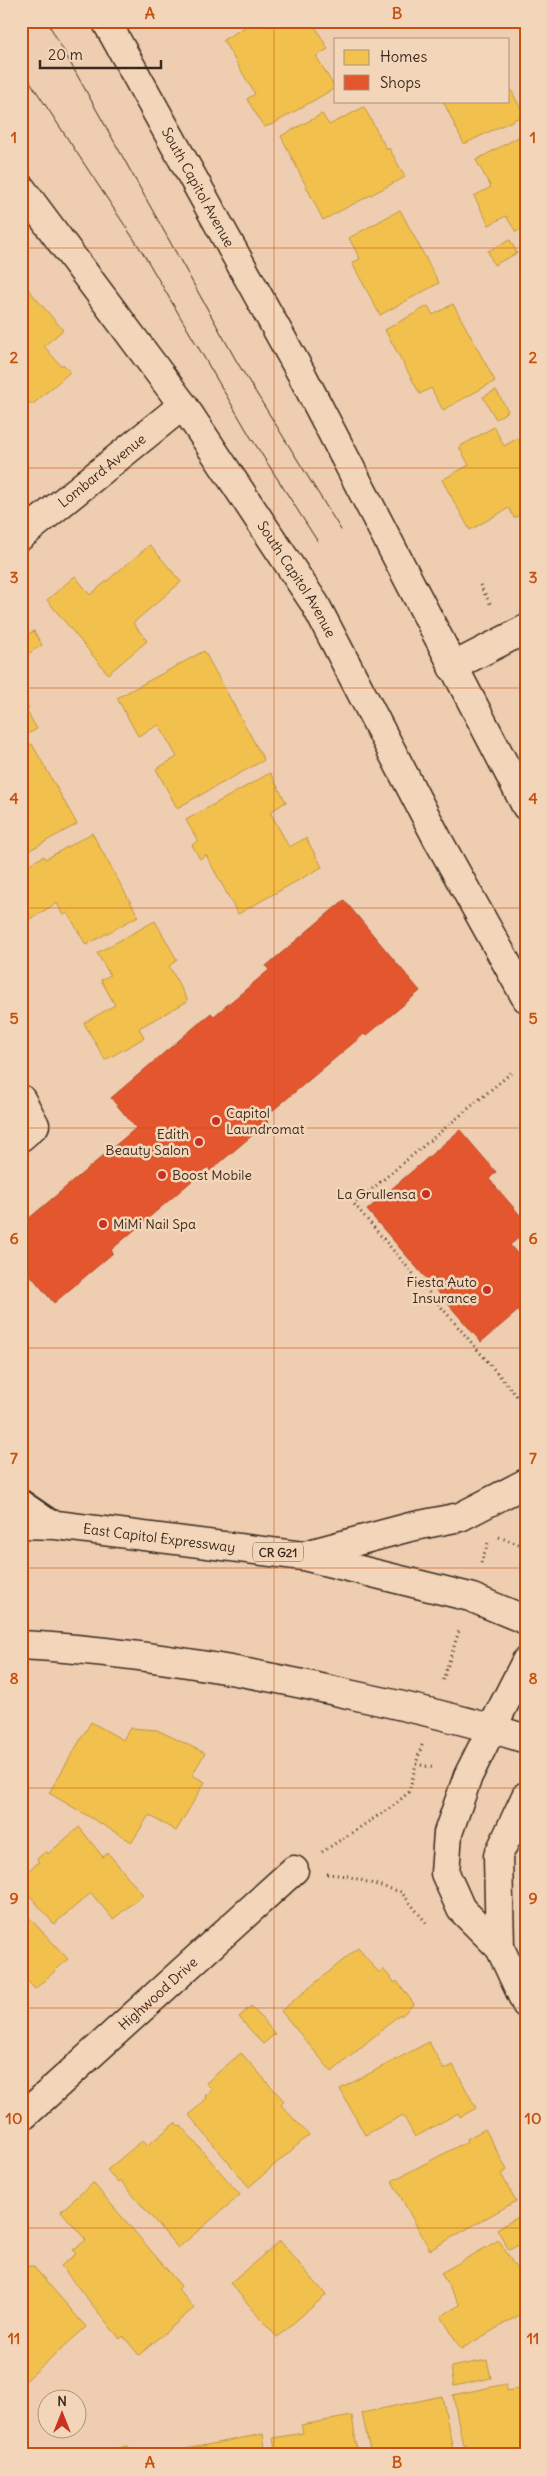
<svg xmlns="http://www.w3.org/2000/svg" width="547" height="2476" viewBox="0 0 547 2476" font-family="Delius,sans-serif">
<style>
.homes{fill:#f2c14e;stroke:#bb9440}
.shops{fill:#e4572e;stroke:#b14a29}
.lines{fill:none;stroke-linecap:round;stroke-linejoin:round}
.service-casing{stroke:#3b2a1e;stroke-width:26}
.minor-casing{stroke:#3b2a1e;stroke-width:31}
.primary-casing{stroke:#3b2a1e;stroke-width:31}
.trunk-casing{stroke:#3b2a1e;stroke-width:31}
.path{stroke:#3b2a1e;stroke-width:3;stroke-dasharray:1 4;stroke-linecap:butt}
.service{stroke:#f3d6b9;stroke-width:22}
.minor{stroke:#f3d6b9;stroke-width:28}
.primary{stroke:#f3d6b9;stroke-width:28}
.trunk{stroke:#f3d6b9;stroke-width:28}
.tram{stroke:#3b2a1e;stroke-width:1}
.grid{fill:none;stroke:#c55010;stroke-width:1;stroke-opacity:0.55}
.poi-dot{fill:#c8321e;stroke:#f3d6b9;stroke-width:2}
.labels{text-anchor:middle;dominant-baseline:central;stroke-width:5;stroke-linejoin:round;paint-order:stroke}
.shield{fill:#f3d6b9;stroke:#725e4c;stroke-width:1}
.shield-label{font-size:12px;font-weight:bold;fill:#3b2a1e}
.street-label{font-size:14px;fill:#3b2a1e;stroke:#f3d6b9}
.poi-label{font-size:14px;fill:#3b2a1e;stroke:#f3d6b9;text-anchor:start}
.neatline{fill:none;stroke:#c55010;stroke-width:2}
.grid-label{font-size:16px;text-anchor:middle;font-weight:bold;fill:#c55010}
</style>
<rect width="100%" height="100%" fill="#eecdb1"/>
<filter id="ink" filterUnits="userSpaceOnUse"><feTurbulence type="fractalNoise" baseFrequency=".02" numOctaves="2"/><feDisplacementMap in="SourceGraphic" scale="10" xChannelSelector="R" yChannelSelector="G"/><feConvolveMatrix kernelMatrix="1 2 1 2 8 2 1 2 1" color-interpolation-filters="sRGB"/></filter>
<g filter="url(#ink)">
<g class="homes">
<polygon points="255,21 268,21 271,27 280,21 312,21 328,49 316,56 335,88 273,124 264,127 247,99 255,94 223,40"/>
<polygon points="508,84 524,115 464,144 443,101 508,101"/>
<polygon points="364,107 387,150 389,148 405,177 323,220 281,136 322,114 329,125"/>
<polygon points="526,133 526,226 516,232 506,216 489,225 474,196 491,187 476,160"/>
<polygon points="400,210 439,283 380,315 352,263 360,259 349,238"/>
<polygon points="510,240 517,253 494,265 488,251"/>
<polygon points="21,281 63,330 44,346 61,366 63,364 70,372 32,405 21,393"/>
<polygon points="453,304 495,381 443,410 431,388 420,394 385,330 428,306 433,315"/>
<polygon points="496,390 508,411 496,419 483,397"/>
<polygon points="494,427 504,446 518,438 526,452 526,512 514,518 509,508 470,530 442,480 469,465 459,447"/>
<polygon points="150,545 181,582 133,623 147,641 108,674 47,600 75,576 90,595"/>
<polygon points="34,631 42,645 21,658 21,638"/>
<polygon points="204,651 264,760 177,808 156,769 177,757 159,725 138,736 117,698"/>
<polygon points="21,694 29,708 26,710 37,729 21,737"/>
<polygon points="32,744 77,824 21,855 21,750"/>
<polygon points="270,773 286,802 270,812 289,847 306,838 322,867 238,914 206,855 200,859 192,845 198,841 186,820"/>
<polygon points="92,833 138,916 86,945 68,913 63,915 57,903 26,921 21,913 21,869 44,856 46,859"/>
<polygon points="155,921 177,960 169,966 188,1001 139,1028 144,1038 105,1060 84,1023 115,1005 101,980 110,975 97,953"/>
<polygon points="91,1722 123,1740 130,1728 157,1730 205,1753 192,1775 205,1782 176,1831 149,1815 132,1842 49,1793"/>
<polygon points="79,1827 103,1857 108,1853 143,1895 113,1919 91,1893 54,1924 21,1885 21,1876 39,1862 37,1859 46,1851 48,1854"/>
<polygon points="21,1909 68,1959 35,1989 21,1974"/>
<polygon points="358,1948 379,1973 383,1969 395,1983 397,1981 414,2004 401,2016 400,2014 332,2072 281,2011"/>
<polygon points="251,2006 275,2034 263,2044 239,2017"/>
<polygon points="429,2042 444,2070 453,2065 476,2108 460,2117 458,2113 415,2137 403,2115 365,2135 340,2089"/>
<polygon points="241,2053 284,2101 281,2105 309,2135 249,2187 189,2115 207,2098 205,2096 212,2089 206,2083"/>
<polygon points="175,2123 179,2127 181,2126 240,2195 178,2248 120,2180 118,2182 107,2170 143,2140 148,2145"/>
<polygon points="485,2129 507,2170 501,2174 516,2201 430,2250 392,2181 468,2141 467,2139"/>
<polygon points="93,2183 181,2286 178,2289 194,2308 139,2355 123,2336 120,2339 61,2266 76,2254 73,2250 86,2240 61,2211"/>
<polygon points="526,2213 526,2241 509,2250 497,2229"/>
<polygon points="499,2240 518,2272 526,2267 526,2311 461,2349 441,2316 460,2305 441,2273"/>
<polygon points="280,2241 326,2295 277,2337 230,2283"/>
<polygon points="33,2266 86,2327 24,2382 21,2378 21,2267"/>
<polygon points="487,2360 491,2378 454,2386 451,2367"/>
<polygon points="506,2384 507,2391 526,2387 526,2455 468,2455 466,2444 463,2445 453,2395"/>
<polygon points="442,2396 454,2455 371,2455 362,2413"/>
<polygon points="352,2416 358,2455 276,2455 273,2438 303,2433 301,2425"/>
<polygon points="263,2434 266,2455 183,2455 181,2450"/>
<polygon points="128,2446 130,2455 93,2455 92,2454"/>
<polygon points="76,2449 77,2455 47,2455"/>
</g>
<g class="shops">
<polygon points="344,900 420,991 366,1036 364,1034 265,1117 268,1122 210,1171 208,1167 111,1250 113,1253 54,1303 21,1264 21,1225 136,1128 111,1098 211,1013 214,1016 269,970 266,966"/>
<polygon points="460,1130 496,1172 489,1179 526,1222 526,1232 510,1245 526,1264 526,1304 481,1342 367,1210"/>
</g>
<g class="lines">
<g class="service-casing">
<polyline id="service" points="21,1501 56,1525"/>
</g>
<g class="minor-casing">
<g id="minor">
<path id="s1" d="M21,536L183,405"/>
<polyline points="452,667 526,629"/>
<polyline points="21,1099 35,1125 21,1137"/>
<polyline points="492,1728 468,1776 448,1833 445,1873 461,1909 500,1948 526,2004"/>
<polyline points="500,1948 498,1856 526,1796"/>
<path id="s2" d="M21,2118L294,1870"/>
</g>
</g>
<g class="primary-casing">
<g id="primary">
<path id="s3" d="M106,21L301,373L526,806"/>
<path id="s4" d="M21,188L183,405L315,604L437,838L526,998"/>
<polyline points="492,1728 526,1661"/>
</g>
</g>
<g class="trunk-casing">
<g id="trunk">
<path id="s5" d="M21,1524L56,1525L303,1556L470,1597L526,1620"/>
<polyline points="305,1555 410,1527 460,1517 526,1483"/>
<path d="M21,1645C132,1651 249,1671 357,1696C414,1708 470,1721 526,1739"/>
</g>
</g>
<g class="path">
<polyline points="480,585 492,607"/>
<polyline points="511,1073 354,1204 526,1407"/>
<polyline points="499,1537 526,1547"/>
<polyline points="481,1563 488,1543"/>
<polyline points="443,1680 459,1631"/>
<polyline points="422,1745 416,1764 435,1768"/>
<polyline points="322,1852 393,1806 409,1792 416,1764"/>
<polyline points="327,1874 347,1876 401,1892 428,1925"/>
</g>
<use href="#service" class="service"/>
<use href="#minor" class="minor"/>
<use href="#primary" class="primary"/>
<use href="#trunk" class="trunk"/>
<g class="tram">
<polyline points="47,21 237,362 341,530"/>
<polyline points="21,68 143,253 250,436 318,542"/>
</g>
</g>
</g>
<path class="grid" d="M274,21V2455M21,248H526M21,468H526M21,688H526M21,908H526M21,1128H526M21,1348H526M21,1568H526M21,1788H526M21,2008H526M21,2228H526"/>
<g class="poi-dot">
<circle cx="216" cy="1121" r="5"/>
<circle cx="199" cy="1142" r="5"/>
<circle cx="162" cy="1175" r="5"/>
<circle cx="426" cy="1194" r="5"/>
<circle cx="103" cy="1224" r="5"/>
<circle cx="487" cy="1290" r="5"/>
</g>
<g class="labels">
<rect class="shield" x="253" y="1542.5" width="50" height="19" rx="4"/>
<g class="shield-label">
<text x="278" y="1552">CR G21</text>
</g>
<g class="street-label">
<text stroke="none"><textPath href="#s3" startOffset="190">South Capitol Avenue</textPath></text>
<text stroke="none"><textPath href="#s1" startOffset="104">Lombard Avenue</textPath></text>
<text stroke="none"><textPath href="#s4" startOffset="479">South Capitol Avenue</textPath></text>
<text stroke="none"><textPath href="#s5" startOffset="139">East Capitol Expressway</textPath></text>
<text stroke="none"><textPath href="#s2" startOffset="185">Highwood Drive</textPath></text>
</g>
<g class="poi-label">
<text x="226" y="1113">Capitol<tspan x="226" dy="16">Laundromat</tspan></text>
<text x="189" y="1134" text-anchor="end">Edith<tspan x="189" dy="16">Beauty Salon</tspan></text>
<text x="172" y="1175">Boost Mobile</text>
<text x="416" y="1194" text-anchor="end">La Grullensa</text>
<text x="113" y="1224">MiMi Nail Spa</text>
<text x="477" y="1282" text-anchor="end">Fiesta Auto<tspan x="477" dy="16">Insurance</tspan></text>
</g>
</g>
<rect width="547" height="2476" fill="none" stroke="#f3d6b9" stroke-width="55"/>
<rect x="334" y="38" width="175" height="65" fill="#f3d6b9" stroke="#a9917b"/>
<rect x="344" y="50" width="25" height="15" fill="#f2c14e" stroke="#a9917b"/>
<text x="380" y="62" font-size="15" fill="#3b2a1e">Homes</text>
<rect x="344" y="75" width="25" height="15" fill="#e4572e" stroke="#a9917b"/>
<text x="380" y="88" font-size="15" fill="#3b2a1e">Shops</text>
<g transform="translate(62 2414)"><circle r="24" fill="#f3d6b9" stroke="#a9917b"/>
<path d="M0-4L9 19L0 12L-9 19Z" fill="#c8321e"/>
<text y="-8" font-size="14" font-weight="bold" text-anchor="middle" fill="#3b2a1e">N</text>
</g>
<path d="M40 60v8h121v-8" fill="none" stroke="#3b2a1e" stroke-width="2.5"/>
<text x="48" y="60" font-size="15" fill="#3b2a1e" stroke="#f3d6b9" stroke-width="4" paint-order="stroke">20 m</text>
<rect x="28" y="28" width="492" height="2420" class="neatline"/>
<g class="grid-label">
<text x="150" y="19">A</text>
<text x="397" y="19">B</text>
<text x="14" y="143">1</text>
<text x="533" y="143">1</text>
<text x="14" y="363">2</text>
<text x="533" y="363">2</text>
<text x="14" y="583">3</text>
<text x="533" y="583">3</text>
<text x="14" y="804">4</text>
<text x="533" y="804">4</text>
<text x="14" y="1024">5</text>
<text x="533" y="1024">5</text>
<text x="14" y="1244">6</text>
<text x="533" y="1244">6</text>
<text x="14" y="1464">7</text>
<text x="533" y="1464">7</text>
<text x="14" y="1684">8</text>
<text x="533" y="1684">8</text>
<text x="14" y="1904">9</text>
<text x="533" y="1904">9</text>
<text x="14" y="2124">10</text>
<text x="533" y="2124">10</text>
<text x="14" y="2344">11</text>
<text x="533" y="2344">11</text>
<text x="150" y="2468">A</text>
<text x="397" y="2468">B</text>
</g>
</svg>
